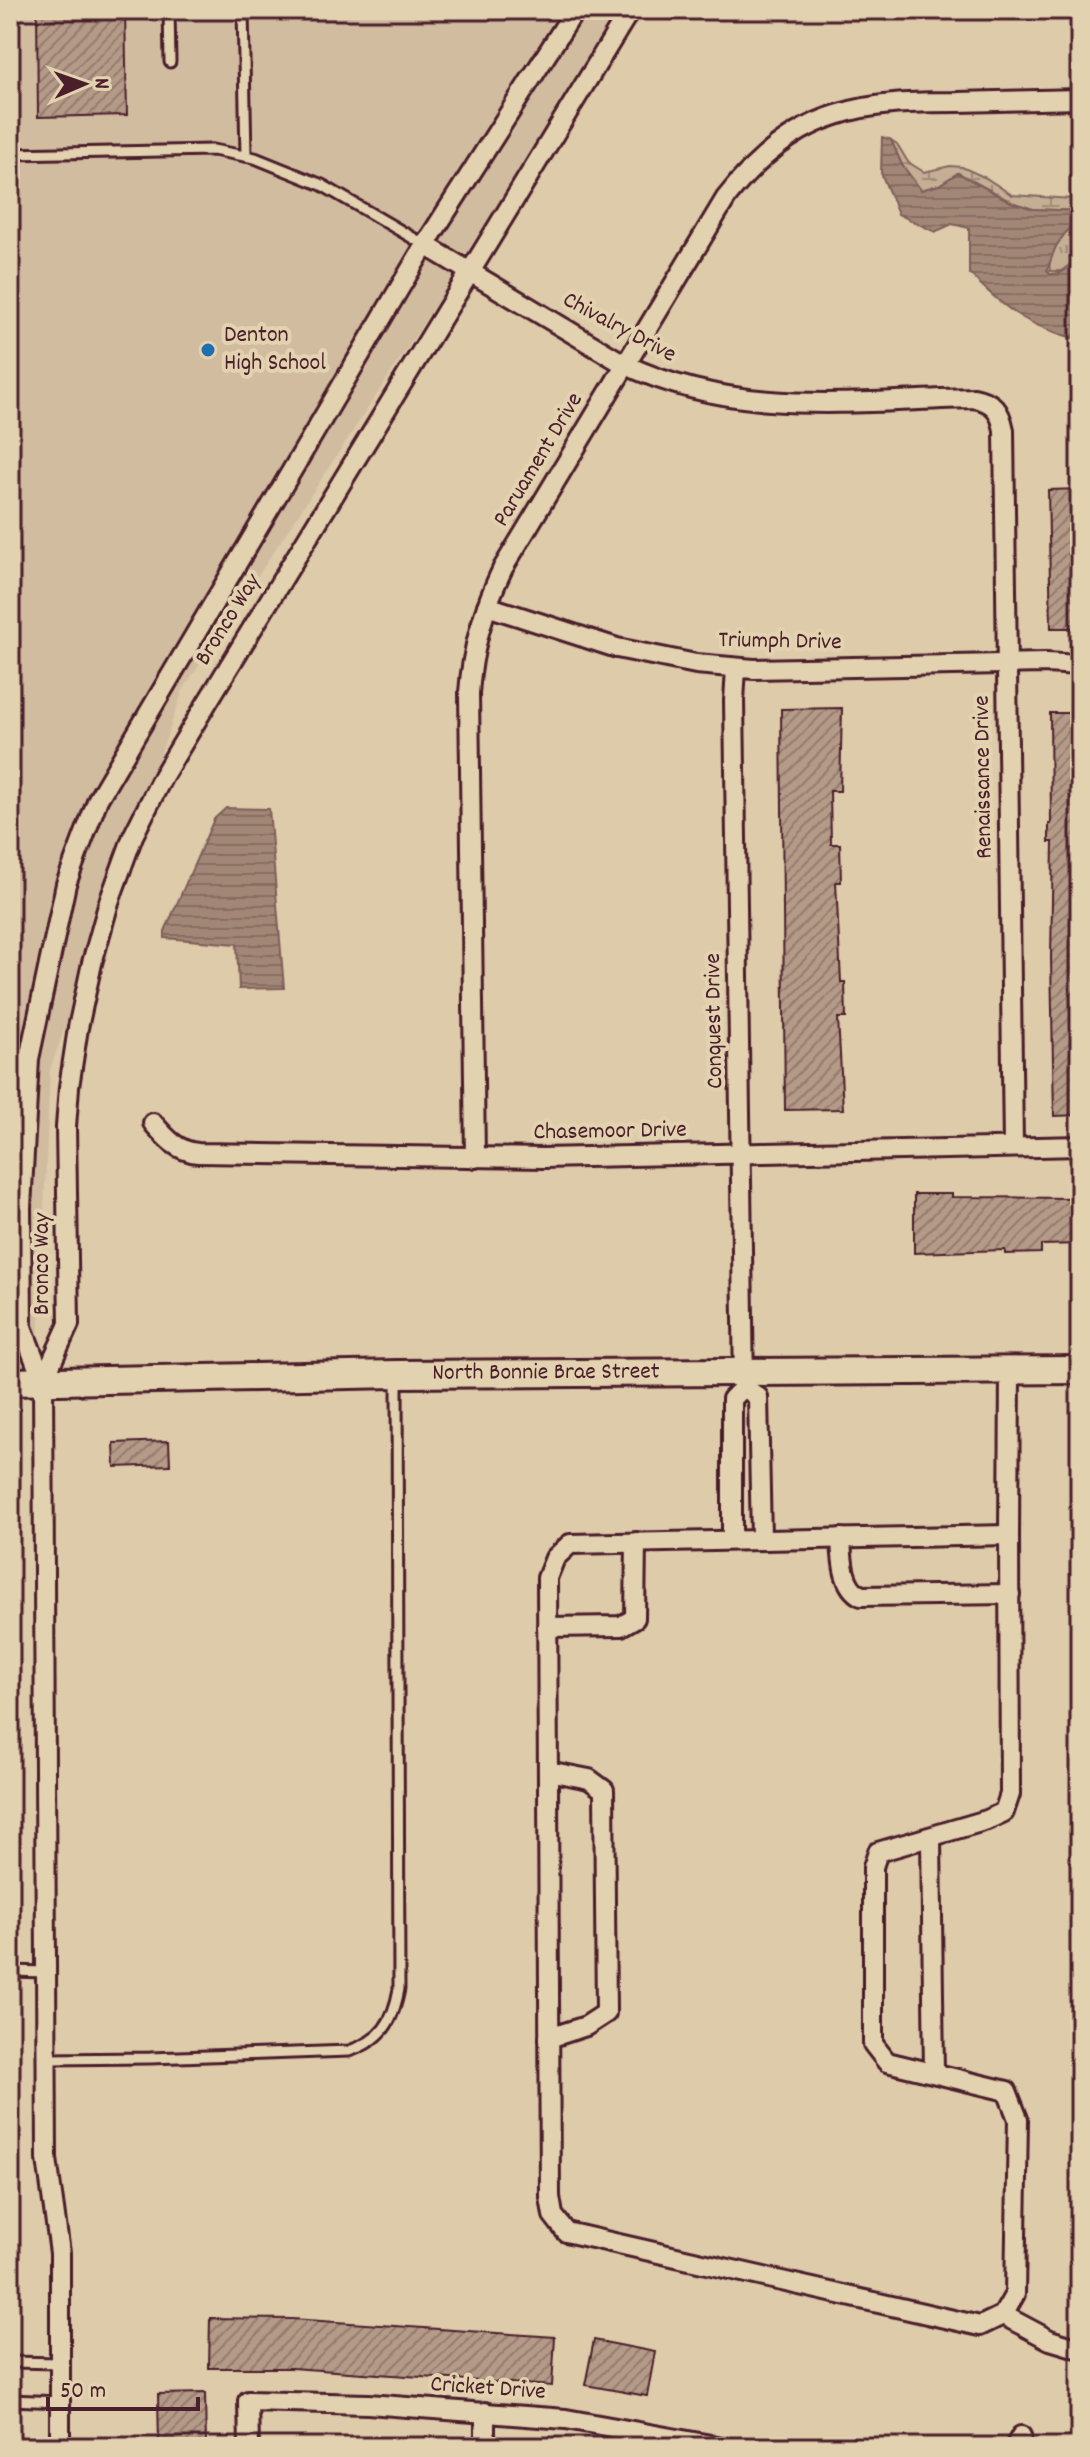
<svg xmlns="http://www.w3.org/2000/svg" width="1090" height="2457" viewBox="0 0 1090 2457" font-family="Dekko,sans-serif">
<style>
.built{fill:#d1bca0}
.grass{fill:url(#grass-tufts);stroke:#876660;stroke-width:2}
.wetland{fill:url(#wetland-marsh);stroke:#876660;stroke-width:2}
.water{fill:url(#water-rules);stroke:#7f5d59;stroke-width:2}
.building{fill:url(#building-hatch);stroke:#4a1f2b;stroke-width:2}
.lines{fill:none;stroke-linecap:round;stroke-linejoin:round}
.service-casing{stroke:#4a1f2b;stroke-width:15}
.minor-casing{stroke:#4a1f2b;stroke-width:24}
.secondary-casing{stroke:#4a1f2b;stroke-width:32}
.service{stroke:#e3d2af;stroke-width:9}
.minor{stroke:#e3d2af;stroke-width:18}
.secondary{stroke:#e3d2af;stroke-width:26}
.poi-dot{fill:#1f6fb2;stroke:#e3d2af;stroke-width:3}
.labels{text-anchor:middle;dominant-baseline:central;stroke-width:8;stroke-linejoin:round;paint-order:stroke}
.street-label{font-size:24px;fill:#4a1f2b;stroke:#e3d2af}
.poi-label{font-size:24px;fill:#4a1f2b;stroke:#e3d2af;text-anchor:start}
</style>
<defs>
<pattern id="grass-tufts" width="24" height="20" patternUnits="userSpaceOnUse" patternTransform="scale(2)"><rect width="24" height="20" fill="#c4ae94"/><path d="M3 7l-1-3M5 7V3M7 7l1-3M15 17l-1-3M17 17v-4M19 17l1-3" fill="none" stroke="#a18d79"/></pattern>
<pattern id="wetland-marsh" width="20" height="14" patternUnits="userSpaceOnUse" patternTransform="scale(2)"><rect width="20" height="14" fill="#c4ae94"/><path d="M1 5h8M5 5V1M11 12h8M15 12V8" fill="none" stroke="#a18d79"/></pattern>
<pattern id="water-rules" width="6" height="5" patternUnits="userSpaceOnUse" patternTransform="scale(2)"><rect width="6" height="5" fill="#a28777"/><path d="M0 2.5h6" fill="none" stroke="#866e62"/></pattern>
<pattern id="building-hatch" width="6" height="6" patternUnits="userSpaceOnUse" patternTransform="scale(2)"><rect width="6" height="6" fill="#b49a87"/><path d="M-1 1l2-2M0 6l6-6M5 7l2-2" fill="none" stroke="#947d6f"/></pattern>
</defs>
<rect width="100%" height="100%" fill="#ddcbaa"/>
<filter id="ink" filterUnits="userSpaceOnUse"><feTurbulence type="fractalNoise" baseFrequency=".0125" numOctaves="2"/><feDisplacementMap in="SourceGraphic" scale="16" xChannelSelector="R" yChannelSelector="G"/><feConvolveMatrix kernelMatrix="1 2 1 2 8 2 1 2 1" color-interpolation-filters="sRGB"/></filter>
<g filter="url(#ink)">
<polygon class="built" points="10,10 629,10 183,690 50,1070 38,1349 10,1350"/>
<path class="grass" d="M1069,231L1076,255L1075,261L1061,271H1050C1047,258 1058,243 1065,232Z"/>
<polygon class="wetland" points="891,140 897,144 908,162 924,172 950,166 962,167 986,178 1012,195 1072,199 1080,203 1080,211 1033,209 1011,202 958,173 939,185 921,190 902,165"/>
<g class="water">
<path d="M882,137L891,140L902,165L921,190L939,185L958,173L1011,202L1033,209L1080,211V241L1072,224L1056,246L1047,270L1050,274L1060,273L1080,261V340C1027,326 1007,311 969,273V228L952,224L935,232L898,214L881,173Z"/>
<polygon points="226,808 269,809 284,988 239,989 237,944 165,938 165,931 214,819"/>
</g>
<g class="building">
<polygon points="37,10 125,10 127,115 38,117"/>
<polygon points="1080,489 1080,628 1051,628 1048,490"/>
<polygon points="842,708 840,791 830,791 831,844 840,844 841,882 836,882 841,982 845,982 846,1018 838,1018 843,1109 785,1110 781,709"/>
<polygon points="1050,713 1080,713 1080,1115 1054,1116 1051,958 1053,842 1049,842 1049,824 1051,824"/>
<polygon points="914,1194 952,1194 952,1197 1080,1198 1080,1244 1041,1245 1041,1253 1005,1254 1005,1250 914,1253"/>
<polygon points="169,1441 170,1465 115,1467 114,1443"/>
<polygon points="210,2318 292,2319 555,2337 552,2386 291,2368 209,2368"/>
<polygon points="594,2340 655,2352 647,2396 585,2385"/>
<polygon points="205,2393 206,2447 159,2447 158,2394"/>
</g>
<g class="lines">
<g class="service-casing">
<g id="service">
<polyline points="169,10 170,62"/>
<polyline points="243,10 246,156"/>
<polyline points="10,154 213,150 255,158 322,185 425,245"/>
<polyline points="10,1971 46,1972"/>
<path d="M47,2059L150,2058L349,2051C382,2040 393,2022 399,1989L397,1378"/>
<polyline points="10,2362 60,2363"/>
<polyline points="10,2400 60,2402"/>
</g>
</g>
<g class="minor-casing">
<g id="minor">
<path d="M425,245L624,364C736,418 854,401 974,398C994,402 1000,410 1004,430L1013,1147"/>
<polyline points="487,606 617,648 696,664 754,669 1046,663 1080,665"/>
<path d="M153,1123C166,1138 177,1151 198,1153L543,1158L1080,1146"/>
<path d="M475,1158L469,693C472,650 484,607 503,568L726,198C754,162 791,129 836,115C875,102 918,102 958,102C998,101 1039,100 1080,99"/>
<polyline points="43,1381 69,1324 66,1127 69,1087 78,1028 92,963 109,902 133,836 163,776 208,701 630,10"/>
<polyline points="744,1387 758,1397 761,1538"/>
<polygon points="1009,1535 1010,1794 1004,1812 987,1820 878,1852 873,1867 873,2044 887,2062 1007,2091 1018,2119 1015,2294 1003,2315 980,2326 566,2232 553,2215 550,2197 547,1578 555,1558 570,1544"/>
<polyline points="1009,1535 1010,1371"/>
<path d="M841,1538C842,1558 842,1586 861,1596L1010,1594"/>
<polyline points="732,1539 732,1399 744,1387 734,701 736,668"/>
<polyline points="547,1627 621,1626 635,1618 636,1542"/>
<polyline points="548,1771 589,1779 604,1790 606,2013 586,2026 549,2038"/>
<polyline points="931,1837 934,2073"/>
<polyline points="1003,2315 1050,2340 1080,2349"/>
<polyline points="485,2412 485,2447"/>
<polyline points="60,2447 60,2253 47,2159 43,1381 22,1327 21,1208 29,1059 66,884 98,799 425,245 575,10"/>
<polyline points="249,2447 248,2401 368,2404 566,2419 722,2447"/>
<polyline points="1015,2447 1021,2436"/>
</g>
</g>
<g class="secondary-casing">
<g id="secondary">
<path id="s1" d="M10,1382L397,1374L1080,1370"/>
</g>
</g>
<use href="#service" class="service"/>
<use href="#minor" class="minor"/>
<use href="#secondary" class="secondary"/>
</g>
</g>
<circle class="poi-dot" cx="208" cy="350" r="8"/>
<g class="labels">
<g class="street-label">
<text transform="translate(619 328) rotate(28)">Chivalry Drive</text>
<text transform="translate(539 460) rotate(-59)">Paruament Drive</text>
<text transform="translate(229 620) rotate(-58)">Bronco Way</text>
<text transform="translate(780 642) rotate(1)">Triumph Drive</text>
<text transform="translate(984 777) rotate(-91)">Renaissance Drive</text>
<text transform="translate(715 1021) rotate(-91)">Conquest Drive</text>
<text transform="translate(610 1132) rotate(-1)">Chasemoor Drive</text>
<text transform="translate(43 1264) rotate(-90)">Bronco Way</text>
<text stroke="none"><textPath href="#s1" startOffset="536">North Bonnie Brae Street</textPath></text>
<text transform="translate(488 2389) rotate(4)">Cricket Drive</text>
</g>
<g class="poi-label">
<text x="224" y="336">Denton<tspan x="224" dy="28">High School</tspan></text>
</g>
</g>
<rect width="1090" height="2457" fill="none" stroke="#e3d2af" stroke-width="40"/>
<rect x="20" y="20" width="1050" height="2417" fill="none" stroke="#4a1f2b" stroke-width="3" filter="url(#ink)"/>
<g transform="translate(84 84) rotate(88)" stroke="#e3d2af" stroke-width="6" paint-order="stroke">
<path d="M0-6L14 30L0 20L-14 30Z" fill="#4a1f2b"/>
<text y="-12" font-size="22" font-weight="bold" text-anchor="middle" fill="#4a1f2b">N</text>
</g>
<path d="M48 2397v12h150v-12" fill="none" stroke="#4a1f2b" stroke-width="4"/>
<text x="60" y="2397" font-size="24" fill="#4a1f2b" stroke="#e3d2af" stroke-width="6" paint-order="stroke">50 m</text>
</svg>
